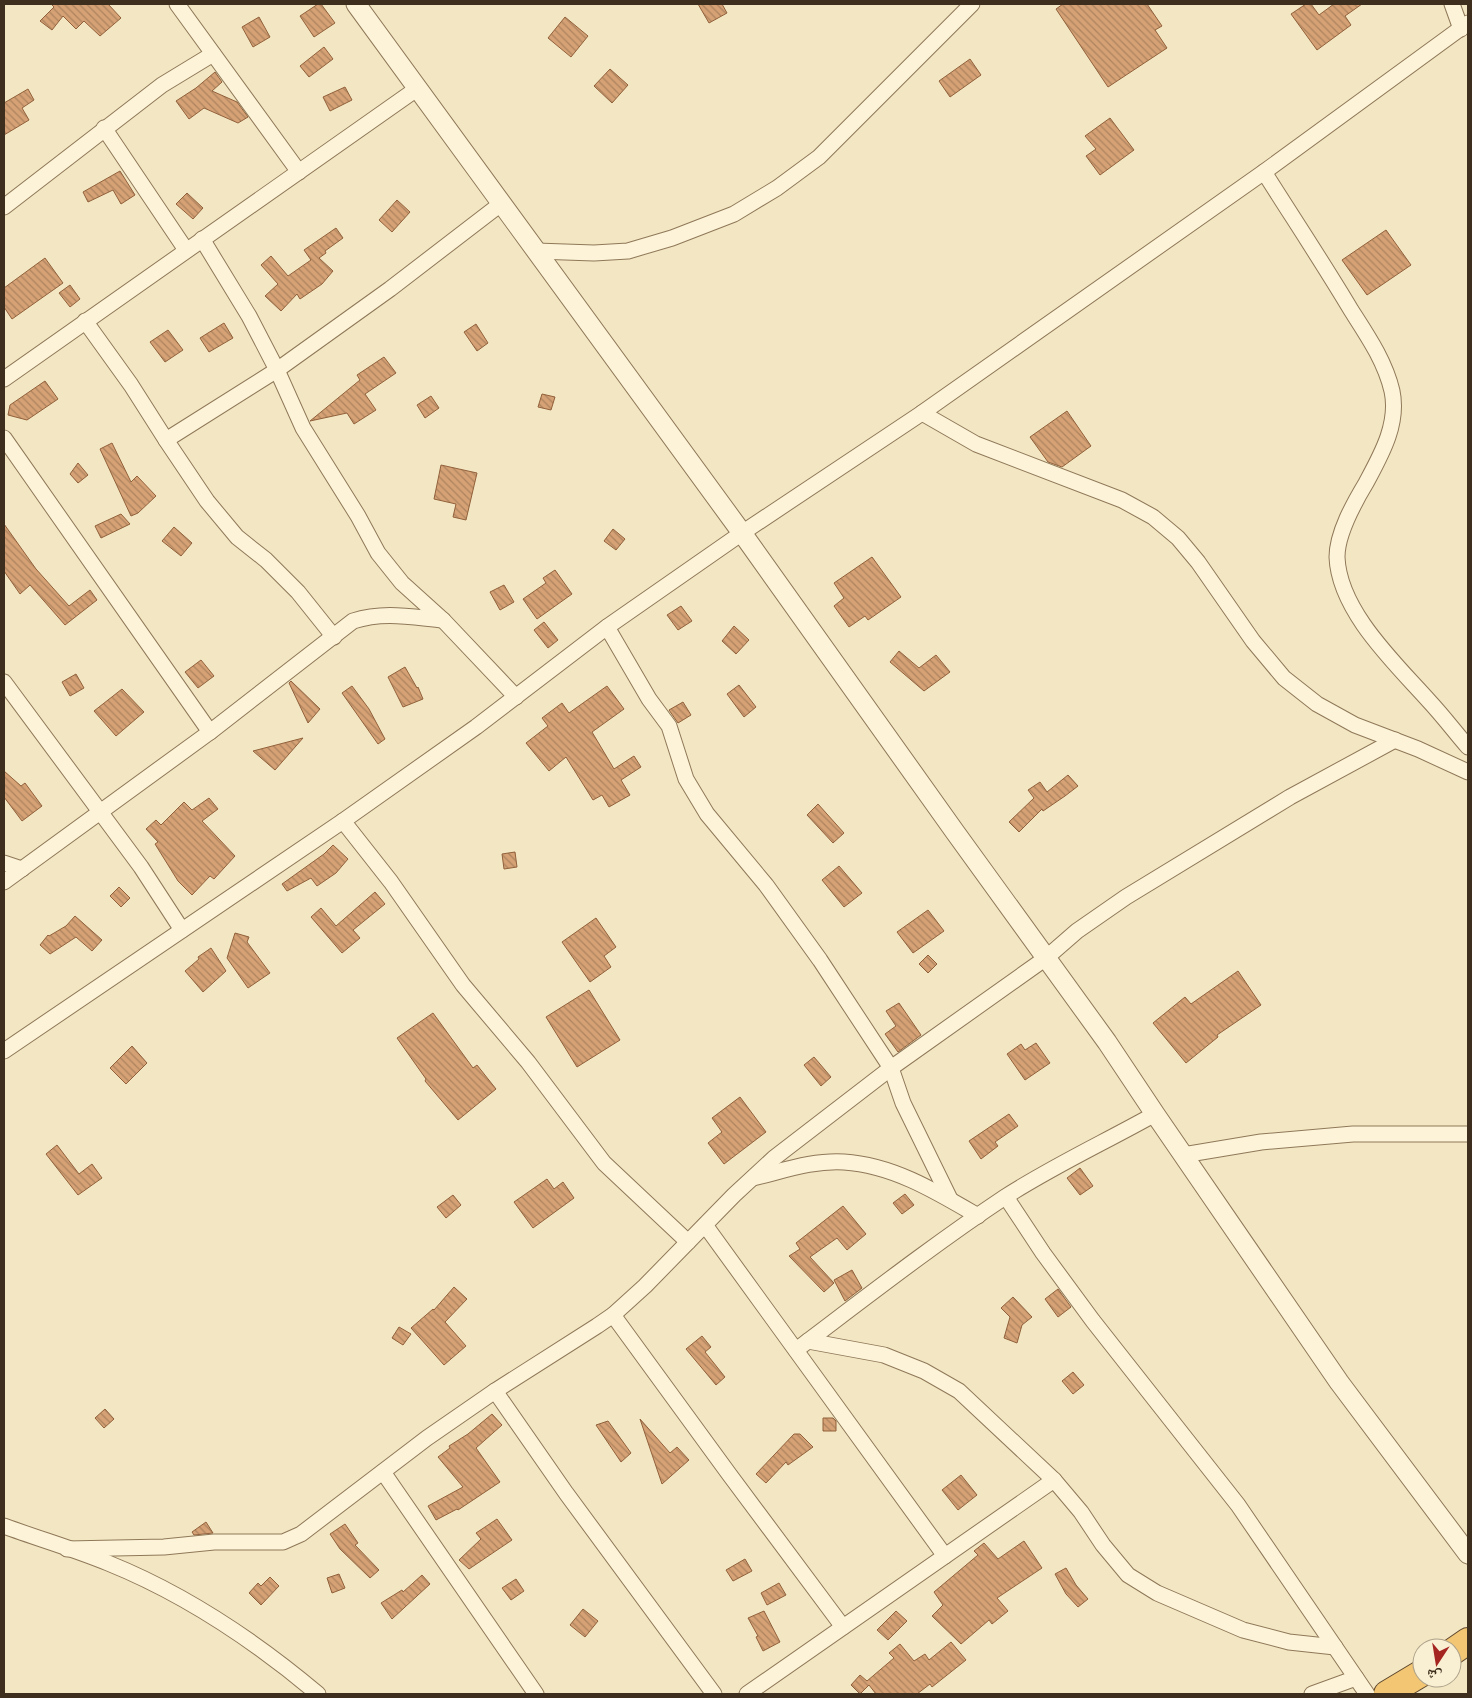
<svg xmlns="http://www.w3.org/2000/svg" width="1472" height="1698" viewBox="0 0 1472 1698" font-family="Georgia,'Noto Naskh Arabic',serif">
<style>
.building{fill:url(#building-back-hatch);stroke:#91613b}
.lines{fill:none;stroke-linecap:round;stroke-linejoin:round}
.minor-casing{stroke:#8f7858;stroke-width:17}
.tertiary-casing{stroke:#8f7858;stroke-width:21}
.trunk-casing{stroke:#5d452c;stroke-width:28}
.minor{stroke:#fcf3d8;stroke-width:15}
.tertiary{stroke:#fcf3d8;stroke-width:19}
.trunk{stroke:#f2c672;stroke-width:26}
</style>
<defs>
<pattern id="building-back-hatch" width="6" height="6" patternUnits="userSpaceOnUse" patternTransform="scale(1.25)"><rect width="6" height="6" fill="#d5a175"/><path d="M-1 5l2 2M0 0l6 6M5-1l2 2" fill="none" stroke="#ae845f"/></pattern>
</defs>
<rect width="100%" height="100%" fill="#f3e7c3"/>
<g class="building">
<polygon points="51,4 108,4 121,18 100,36 84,21 76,29 63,16 52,30 40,21 54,7"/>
<polygon points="318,4 321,4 335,23 314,37 300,16"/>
<polygon points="698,4 722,4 727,13 709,23"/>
<polygon points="1063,4 1147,4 1162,26 1155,30 1167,48 1108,87 1056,9"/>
<polygon points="1306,4 1311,4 1319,15 1334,4 1362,4 1345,16 1351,25 1317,50 1291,14"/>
<polygon points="259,17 270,37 253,47 242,27"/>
<polygon points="565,17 588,36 571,57 548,38"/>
<polygon points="324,47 333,59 309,77 300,66"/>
<polygon points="970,59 981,75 950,97 939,81"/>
<polygon points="610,69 628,85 612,103 594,86"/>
<polygon points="215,72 222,82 212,91 237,102 248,117 238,123 204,108 189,119 176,101 196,88"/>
<polygon points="345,87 352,100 330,111 323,97"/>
<polygon points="28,89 34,100 22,108 29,120 4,135 4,103"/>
<polygon points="1110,118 1134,150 1100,175 1086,156 1096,149 1085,136"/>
<polygon points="120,171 135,195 121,204 113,190 88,202 83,192"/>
<polygon points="187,193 203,208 193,219 176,204"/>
<polygon points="397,200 410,212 392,232 379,220"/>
<polygon points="336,228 343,238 325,251 326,253 319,258 333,271 322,284 300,299 297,294 281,311 265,296 278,284 261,265 271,256 288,276 311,260 304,250"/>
<polygon points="1386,230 1411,265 1367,295 1342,260"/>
<polygon points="45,258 63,283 12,319 4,307 4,288"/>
<polygon points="70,285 80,299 70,307 59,293"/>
<polygon points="224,323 233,338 209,352 200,338"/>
<polygon points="476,324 488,343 477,351 464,332"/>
<polygon points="168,330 183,350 165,362 150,342"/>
<polygon points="384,357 396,373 365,394 376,410 354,424 347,413 310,421 360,380 357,375"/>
<polygon points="45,381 58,399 27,420 8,415 10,405"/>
<polygon points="542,394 555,397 551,410 538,407"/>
<polygon points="431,396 439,408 425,418 417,405"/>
<polygon points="1067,411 1091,446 1062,467 1048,462 1030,437"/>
<polygon points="112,443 131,482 137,476 156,496 138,513 131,516 100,449"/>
<polygon points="78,463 88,475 78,483 70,474"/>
<polygon points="441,465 477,473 466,520 453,517 456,504 434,499"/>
<polygon points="121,514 130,524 101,538 95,526"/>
<polygon points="4,524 36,569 69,606 90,590 97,600 65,625 30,585 20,594 4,571"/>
<polygon points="174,527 192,543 181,556 162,541"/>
<polygon points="613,529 625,539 616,550 604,541"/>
<polygon points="872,557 901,597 868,620 865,616 849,627 834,606 844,598 834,583"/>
<polygon points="555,570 572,594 537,619 523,599 546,583 543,578"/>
<polygon points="504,585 514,602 500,610 490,592"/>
<polygon points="681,606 692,621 678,630 667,615"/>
<polygon points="544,622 558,640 548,648 534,630"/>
<polygon points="734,626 749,640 736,654 722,641"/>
<polygon points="899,651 919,668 936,655 950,672 924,691 890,662"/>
<polygon points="201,660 214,676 198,688 185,672"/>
<polygon points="405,667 417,688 418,687 423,699 403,707 388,677"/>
<polygon points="76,674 84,688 70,696 62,682"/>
<polygon points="291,681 320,709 308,723 289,683"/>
<polygon points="739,685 756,707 744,717 727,694"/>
<polygon points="352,686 369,709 385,739 378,744 342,693"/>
<polygon points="607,686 624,709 592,732 614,769 634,756 641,767 621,780 630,795 609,807 602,795 593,800 566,757 549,771 526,743 548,726 542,718 562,703 569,713"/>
<polygon points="122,689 144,712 116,736 94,711"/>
<polygon points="683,702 691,715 678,723 669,710"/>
<polygon points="303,738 275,770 253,751"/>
<polygon points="4,771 21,786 25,783 42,806 22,821 4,797"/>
<polygon points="1068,775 1078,786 1065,796 1043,811 1042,809 1019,832 1009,822 1034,798 1028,790 1040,782 1047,792"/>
<polygon points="209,798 218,809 202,821 235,856 214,879 210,876 192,895 178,881 155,844 158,842 146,829 156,820 161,825 184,802 192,810"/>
<polygon points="818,804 844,833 833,843 807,815"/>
<polygon points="333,845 348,859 336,873 317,886 311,878 287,891 282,884 324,854"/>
<polygon points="515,852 517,867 504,869 502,854"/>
<polygon points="839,866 862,893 844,907 822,880"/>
<polygon points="119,887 130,898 121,907 110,896"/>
<polygon points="375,892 385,904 353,930 360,938 342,953 311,917 321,908 336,926"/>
<polygon points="928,910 944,931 913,953 897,932"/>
<polygon points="75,916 102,940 92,951 76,937 50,954 40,945 48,935 49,936 66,926"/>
<polygon points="596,918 616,947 604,956 611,967 590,982 562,942"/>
<polygon points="235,933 249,937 247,942 270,973 248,988 227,958"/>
<polygon points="211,948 226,971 203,992 185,971 199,959 198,957"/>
<polygon points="928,955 937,964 928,973 919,964"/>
<polygon points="1238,971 1261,1005 1217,1035 1218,1037 1186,1063 1153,1023 1185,997 1191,1004"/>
<polygon points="589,990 620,1040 577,1067 546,1017"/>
<polygon points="899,1003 921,1035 898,1052 885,1034 896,1026 886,1011"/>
<polygon points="433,1013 473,1068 477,1065 496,1089 458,1120 425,1081 426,1079 397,1038"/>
<polygon points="1036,1043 1050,1063 1025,1080 1007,1054 1021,1044 1025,1050"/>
<polygon points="132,1046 147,1063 126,1084 110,1068"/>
<polygon points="814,1057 831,1077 821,1086 804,1065"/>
<polygon points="740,1097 766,1132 724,1164 708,1143 722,1132 712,1118"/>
<polygon points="1009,1114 1018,1126 995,1142 998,1146 981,1159 969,1141"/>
<polygon points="57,1145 79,1174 92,1164 102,1178 78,1195 46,1154"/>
<polygon points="1080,1168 1093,1186 1080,1195 1067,1178"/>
<polygon points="547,1179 554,1189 563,1182 574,1198 533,1228 514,1202"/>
<polygon points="905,1194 914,1205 902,1214 893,1203"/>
<polygon points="453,1195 461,1205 446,1218 437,1207"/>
<polygon points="843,1206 866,1234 847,1250 837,1238 810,1257 834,1283 824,1292 789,1256 800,1249 796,1243"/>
<polygon points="852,1270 862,1288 845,1301 834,1280"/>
<polygon points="454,1287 467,1299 445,1322 466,1346 444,1365 411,1328 433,1309 434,1310"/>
<polygon points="1058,1289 1071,1307 1058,1317 1045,1299"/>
<polygon points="1013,1297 1032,1317 1022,1325 1017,1343 1004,1338 1010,1317 1001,1308"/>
<polygon points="399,1327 411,1334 403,1345 392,1338"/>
<polygon points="702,1336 711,1347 705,1352 725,1377 716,1385 686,1349"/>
<polygon points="1073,1372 1084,1385 1073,1394 1062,1381"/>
<polygon points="105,1409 114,1419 104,1428 95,1418"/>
<polygon points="492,1414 502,1425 476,1448 500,1482 458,1510 457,1509 436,1520 428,1506 463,1487 438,1457 450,1448 449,1446 468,1434"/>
<polygon points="823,1418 833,1418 836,1421 836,1431 823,1431"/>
<polygon points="640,1419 670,1453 677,1447 689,1460 662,1484"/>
<polygon points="608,1421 631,1453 621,1462 596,1425"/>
<polygon points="794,1434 800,1434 813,1447 788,1465 786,1462 766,1483 756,1474"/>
<polygon points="961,1475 977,1495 958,1510 942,1490"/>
<polygon points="497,1519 512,1540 469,1569 459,1560 481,1539 476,1533"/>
<polygon points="206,1522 213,1533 194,1535 192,1532"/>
<polygon points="345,1524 358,1543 355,1545 379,1570 370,1578 340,1549 330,1534"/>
<polygon points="1024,1541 1042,1568 997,1598 1008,1611 992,1624 989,1620 961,1644 932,1616 943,1605 934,1592 978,1555 974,1551 984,1543 998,1559"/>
<polygon points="745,1559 752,1571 733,1581 726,1570"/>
<polygon points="1066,1568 1076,1585 1088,1599 1078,1607 1066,1594 1055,1574"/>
<polygon points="339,1574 345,1588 332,1593 327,1578"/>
<polygon points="422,1575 430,1584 392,1619 381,1603 402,1590 403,1592"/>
<polygon points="270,1577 279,1586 261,1605 249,1593 258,1583 261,1586"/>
<polygon points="516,1579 524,1591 511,1600 502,1588"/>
<polygon points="779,1583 786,1595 767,1605 761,1593"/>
<polygon points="583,1609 598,1621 585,1637 570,1625"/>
<polygon points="764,1611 780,1642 763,1651 756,1637 758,1636 748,1618"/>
<polygon points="896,1611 907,1621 888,1640 877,1630"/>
<polygon points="951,1642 966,1660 932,1687 930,1684 917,1694 876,1694 869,1685 860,1694 851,1685 860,1675 867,1681 894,1658 889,1653 900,1644 914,1661 925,1654 929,1660"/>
</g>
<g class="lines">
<g class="minor-casing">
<g id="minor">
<polyline points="177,4 299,172"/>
<polyline points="1452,4 1461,29"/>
<polyline points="104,128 186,250"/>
<path d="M1264,172C1293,218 1323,263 1351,310C1367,335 1385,361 1392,391C1399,424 1381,455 1366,483C1354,503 1337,533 1337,557C1339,611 1395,663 1429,701C1443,716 1455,732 1468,747"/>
<polyline points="4,207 162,85 213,54"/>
<polyline points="202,239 249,316 277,370 303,428 358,516 378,553 402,583 443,620 516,697"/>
<polyline points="536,251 594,253 628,251 672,238 734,214 777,188 819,157 972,4"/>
<polyline points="85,321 131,385 166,440 207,501 237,537 266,560 298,592 334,637"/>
<polyline points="4,379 418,88"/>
<polyline points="922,413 976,444 1122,500 1153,517 1178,538 1198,562 1253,641 1284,678 1317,704 1355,725 1418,749 1468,772"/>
<polyline points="4,438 210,732"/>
<polyline points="166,440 277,370 390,289 502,203"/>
<polyline points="607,627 649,699 669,726 686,779 707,814 766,885 820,960 891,1068 903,1103 950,1199"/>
<polyline points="4,682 141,867 182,930"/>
<polyline points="343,821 391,882 463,985 528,1062 604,1163 688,1242"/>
<polyline points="4,863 22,869"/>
<path d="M4,882L210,732L353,621C384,611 411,617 443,620"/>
<polyline points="4,1051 343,821 476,727 607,627 742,533 922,413 1264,172 1468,23"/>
<polyline points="1183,1155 1261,1142 1353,1134 1468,1134"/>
<path d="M753,1178C783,1171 813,1160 844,1162C893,1165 937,1192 978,1216"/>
<polyline points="1006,1197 1043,1253 1093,1321 1238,1505 1367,1694"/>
<polyline points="705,1225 945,1556"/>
<polyline points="613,1315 729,1474 843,1627"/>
<polyline points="808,1341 884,1355 924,1371 959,1391 1054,1480 1081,1512 1103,1545 1128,1575 1157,1593 1243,1630 1289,1642 1335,1647"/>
<path d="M796,1350C865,1298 933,1245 1005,1197C1053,1166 1105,1142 1155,1114"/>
<polyline points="495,1391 566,1493 714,1694"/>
<polyline points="383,1472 536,1694"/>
<path d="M4,1526C39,1539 74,1549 108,1563C185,1594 255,1641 318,1694"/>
<polyline points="67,1549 164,1547 214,1542 283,1542 301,1534 427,1438 495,1391 597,1326 613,1315 645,1286 734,1195 774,1158 891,1068 1046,958 1077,931 1126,897 1290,797 1395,740"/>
<polyline points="747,1694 1054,1480"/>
<polyline points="1312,1694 1356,1678"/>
</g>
</g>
<g class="tertiary-casing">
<polyline id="tertiary" points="356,4 742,533 955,832 1107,1042 1155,1114 1339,1382 1468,1554"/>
</g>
<g class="trunk-casing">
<g id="trunk">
<polyline points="1452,1652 1468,1641"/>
<polyline points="1387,1694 1422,1673"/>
</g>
</g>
<use href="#minor" class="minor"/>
<use href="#tertiary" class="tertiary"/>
<use href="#trunk" class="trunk"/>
</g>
<rect width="1472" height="1698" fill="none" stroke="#3e2e1d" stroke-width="10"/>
<g transform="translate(1437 1663) rotate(192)"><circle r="24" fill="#f9f0d4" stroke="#aea28b"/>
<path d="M0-4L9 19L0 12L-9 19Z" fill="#a52621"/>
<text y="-8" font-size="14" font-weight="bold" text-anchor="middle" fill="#3e2e1d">ش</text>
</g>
</svg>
